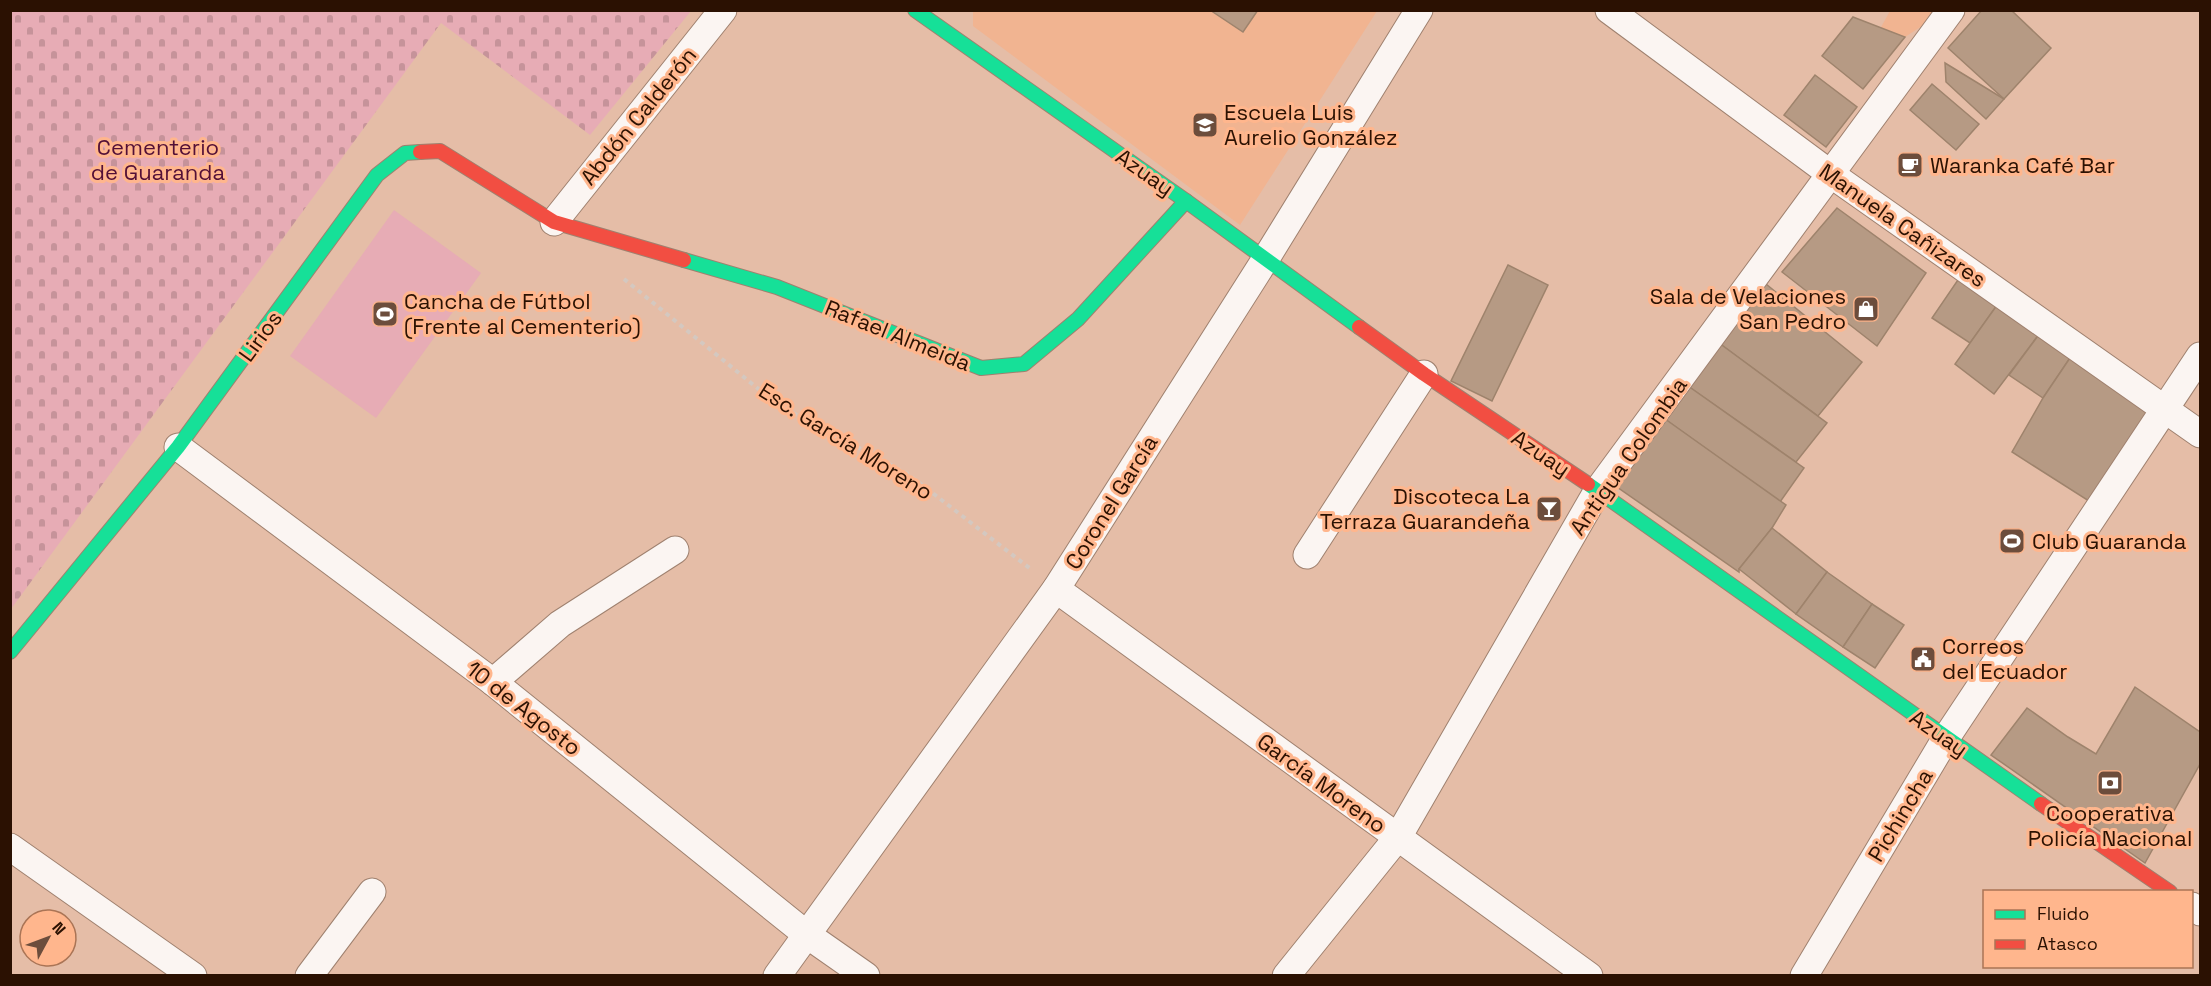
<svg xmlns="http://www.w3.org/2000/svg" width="2211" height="986" viewBox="0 0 2211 986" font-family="'Space Grotesk',sans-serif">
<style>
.built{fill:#f1b491}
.cemetery{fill:url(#cemetery-stones)}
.pitch{fill:#e7acb5}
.building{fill:#b69a84;stroke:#9e836c;stroke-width:1.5}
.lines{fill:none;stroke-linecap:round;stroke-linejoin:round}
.street-casing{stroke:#9f816f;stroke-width:29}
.fast-casing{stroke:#9f816f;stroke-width:16}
.jam-casing{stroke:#9f816f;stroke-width:16}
.path{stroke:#d4c8c0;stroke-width:4;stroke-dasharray:4.5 4.5;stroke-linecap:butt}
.street{stroke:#fbf5f2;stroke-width:27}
.fast{stroke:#16e098;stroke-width:14}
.jam{stroke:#f24e42;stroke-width:14}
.labels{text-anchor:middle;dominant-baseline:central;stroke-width:6;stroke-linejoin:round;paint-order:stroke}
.poi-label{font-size:22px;fill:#2b1102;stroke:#ffb68d;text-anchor:start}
.street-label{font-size:22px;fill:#2b1102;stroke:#ffb68d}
.park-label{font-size:22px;fill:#531037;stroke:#ffb68d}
</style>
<defs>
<pattern id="cemetery-stones" width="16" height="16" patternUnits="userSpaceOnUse" patternTransform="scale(1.5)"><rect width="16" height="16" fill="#e7acb5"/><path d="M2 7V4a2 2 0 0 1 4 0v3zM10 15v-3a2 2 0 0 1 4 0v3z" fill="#c6939a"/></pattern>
</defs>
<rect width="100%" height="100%" fill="#e5bda7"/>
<g class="built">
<polygon points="973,11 1377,11 1240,225 973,26"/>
<polygon points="1890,11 1945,11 1905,37 1880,29"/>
</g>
<polygon class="cemetery" points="11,10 691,10 691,11 590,135 441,23 11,609"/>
<polygon class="pitch" points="394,210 481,273 376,418 290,356"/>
<g class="building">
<polygon points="1210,10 1258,10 1243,32"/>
<polygon points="1982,10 2011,10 2051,48 2004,99 1948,48"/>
<polygon points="1853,17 1905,37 1863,89 1822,56"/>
<polygon points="1945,63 2004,99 1986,119 1946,82"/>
<polygon points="1815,75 1857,107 1826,147 1784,115"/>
<polygon points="1932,84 1979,124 1956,150 1910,110"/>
<polygon points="1837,208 1926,273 1877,346 1782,272"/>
<polygon points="1508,265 1548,285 1492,401 1451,381"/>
<polygon points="1962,274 2000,301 1970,343 1932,318"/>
<polygon points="1766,284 1862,362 1818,416 1719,343"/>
<polygon points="2000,301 2043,329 1994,394 1955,364"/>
<polygon points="2043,329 2074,352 2043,398 2009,375"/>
<polygon points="1719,343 1827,423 1796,462 1688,386"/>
<polygon points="2074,352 2151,407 2092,503 2012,452 2043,398"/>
<polygon points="1688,386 1804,468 1780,502 1665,419"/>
<polygon points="1665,419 1786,505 1772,528 1739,569 1739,572 1617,487"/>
<polygon points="1772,528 1827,572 1796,614 1739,569"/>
<polygon points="1827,572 1872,604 1843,647 1796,614"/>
<polygon points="1872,604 1904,625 1875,668 1843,647"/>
<polygon points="2135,687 2200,732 2200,764 2145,863 1991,755 2027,708 2068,737 2096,754"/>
</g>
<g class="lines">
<g class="street-casing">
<g id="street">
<polyline points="1609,10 1832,175 2200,434"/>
<polyline points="554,222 723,10"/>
<polyline points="178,447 493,682 806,934 866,976"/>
<polyline points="1307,555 1424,374"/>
<polyline points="1056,589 1589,976"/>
<polyline points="493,682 560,624 675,550"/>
<polyline points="10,847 193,976"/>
<polyline points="2192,906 2200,912"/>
<polyline points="309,976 372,892"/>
<polyline points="777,976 1056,589 1265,260 1419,10"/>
<polyline points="1286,976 1398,837 1598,490 1951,10"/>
<polyline points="1804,976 1946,738 2200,356"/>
</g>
</g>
<g class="fast-casing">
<g id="fast">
<polyline points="915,10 1186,201 1359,327"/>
<polyline points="684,260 777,287 981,368 1024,364 1078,319 1186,201"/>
<polyline points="1588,484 2041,804"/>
<polyline points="10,652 178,447 377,175 405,153 420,152"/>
</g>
</g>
<g class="jam-casing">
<g id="jam">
<polyline points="420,152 440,151 554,222 684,260"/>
<polyline points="1359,327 1424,374 1588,484"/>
<polyline points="2041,804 2170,892"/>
</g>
</g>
<polyline class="path" points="624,279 778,405 908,474 1032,570"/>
<use href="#street" class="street"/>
<use href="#fast" class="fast"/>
<use href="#jam" class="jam"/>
</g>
<defs>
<g id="school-square" transform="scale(1.35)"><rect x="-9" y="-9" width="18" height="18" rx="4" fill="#6c4d3c" stroke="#ffb68d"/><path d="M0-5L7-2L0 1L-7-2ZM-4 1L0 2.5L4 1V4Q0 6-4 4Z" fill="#fff"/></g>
<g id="cafe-square" transform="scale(1.35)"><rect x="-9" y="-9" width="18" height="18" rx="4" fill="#6c4d3c" stroke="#ffb68d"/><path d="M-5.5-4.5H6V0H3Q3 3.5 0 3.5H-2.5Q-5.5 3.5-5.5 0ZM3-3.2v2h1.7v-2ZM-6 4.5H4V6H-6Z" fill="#fff"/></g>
<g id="shop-square" transform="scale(1.35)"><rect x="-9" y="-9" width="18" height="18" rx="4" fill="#6c4d3c" stroke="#ffb68d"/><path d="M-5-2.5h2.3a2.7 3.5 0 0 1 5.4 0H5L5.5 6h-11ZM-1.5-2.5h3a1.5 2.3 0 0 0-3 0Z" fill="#fff"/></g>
<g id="stadium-square" transform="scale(1.35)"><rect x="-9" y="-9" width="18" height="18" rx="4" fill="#6c4d3c" stroke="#ffb68d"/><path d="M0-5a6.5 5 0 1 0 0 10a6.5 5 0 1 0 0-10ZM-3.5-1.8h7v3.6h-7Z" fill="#fff"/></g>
<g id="bar-square" transform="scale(1.35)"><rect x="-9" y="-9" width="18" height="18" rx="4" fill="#6c4d3c" stroke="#ffb68d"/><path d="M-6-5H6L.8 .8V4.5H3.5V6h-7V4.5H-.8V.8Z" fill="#fff"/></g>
<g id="civic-square" transform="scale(1.35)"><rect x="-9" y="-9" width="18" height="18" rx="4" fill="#6c4d3c" stroke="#ffb68d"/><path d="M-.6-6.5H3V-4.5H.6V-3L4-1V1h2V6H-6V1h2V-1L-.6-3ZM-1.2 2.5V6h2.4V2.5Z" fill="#fff"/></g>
<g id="bank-square" transform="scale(1.35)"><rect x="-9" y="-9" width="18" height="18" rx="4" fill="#6c4d3c" stroke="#ffb68d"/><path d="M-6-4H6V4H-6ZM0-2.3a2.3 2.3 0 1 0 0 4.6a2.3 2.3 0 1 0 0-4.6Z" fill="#fff"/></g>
</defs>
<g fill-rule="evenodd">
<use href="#school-square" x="1205" y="125"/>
<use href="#cafe-square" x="1910" y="165"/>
<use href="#shop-square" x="1866" y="309"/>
<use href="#stadium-square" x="385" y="314"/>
<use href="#bar-square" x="1549" y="509"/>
<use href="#stadium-square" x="2012" y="541"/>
<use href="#civic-square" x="1923" y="659"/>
<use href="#bank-square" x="2110" y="783"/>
</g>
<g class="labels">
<g class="poi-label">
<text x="1224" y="112">Escuela Luis<tspan x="1224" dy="25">Aurelio González</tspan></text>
<text x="1930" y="165">Waranka Café Bar</text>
<text x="1846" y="296" text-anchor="end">Sala de Velaciones<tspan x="1846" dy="25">San Pedro</tspan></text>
<text x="404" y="301">Cancha de Fútbol<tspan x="404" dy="25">(Frente al Cementerio)</tspan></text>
<text x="1530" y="496" text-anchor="end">Discoteca La<tspan x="1530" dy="25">Terraza Guarandeña</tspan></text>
<text x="2032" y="541">Club Guaranda</text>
<text x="1942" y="646">Correos<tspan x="1942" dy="25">del Ecuador</tspan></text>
<text x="2110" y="813" text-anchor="middle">Cooperativa<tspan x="2110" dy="25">Policía Nacional</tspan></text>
</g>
<g class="street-label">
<text transform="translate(638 116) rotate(-51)">Abdón Calderón</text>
<text transform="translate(1145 172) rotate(35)">Azuay</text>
<text transform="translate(1903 225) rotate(35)">Manuela Cañizares</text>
<text transform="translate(898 335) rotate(22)">Rafael Almeida</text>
<text transform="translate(260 336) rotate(-54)">Lirios</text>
<text transform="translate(846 441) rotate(32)">Esc. García Moreno</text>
<text transform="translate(1541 453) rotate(34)">Azuay</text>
<text transform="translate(1628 456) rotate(-55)">Antigua Colombia</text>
<text transform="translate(1111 502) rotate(-58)">Coronel García</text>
<text transform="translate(524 708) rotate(38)">10 de Agosto</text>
<text transform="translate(1939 733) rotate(35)">Azuay</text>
<text transform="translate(1322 783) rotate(36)">García Moreno</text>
<text transform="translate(1900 815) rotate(-59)">Pichincha</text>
</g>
<g class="park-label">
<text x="158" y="147">Cementerio<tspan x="158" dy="25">de Guaranda</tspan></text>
</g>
</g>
<rect width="2211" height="986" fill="none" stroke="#2b1102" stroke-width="24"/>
<rect x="1983" y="890" width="210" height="78" fill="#ffb68d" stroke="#aa7455" stroke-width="1.5"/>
<rect x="1995" y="910" width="30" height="9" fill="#16e098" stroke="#aa7455" stroke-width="1.5"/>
<text x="2037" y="920" font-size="18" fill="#2b1102">Fluido</text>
<rect x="1995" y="940" width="30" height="9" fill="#f24e42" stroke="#aa7455" stroke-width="1.5"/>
<text x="2037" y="950" font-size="18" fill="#2b1102">Atasco</text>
<g transform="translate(48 938) rotate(49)"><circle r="28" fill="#ffb68d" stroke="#aa7455" stroke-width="1.5"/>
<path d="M0-4.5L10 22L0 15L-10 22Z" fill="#6c4d3c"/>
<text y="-9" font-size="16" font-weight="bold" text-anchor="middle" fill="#2b1102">N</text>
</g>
</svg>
